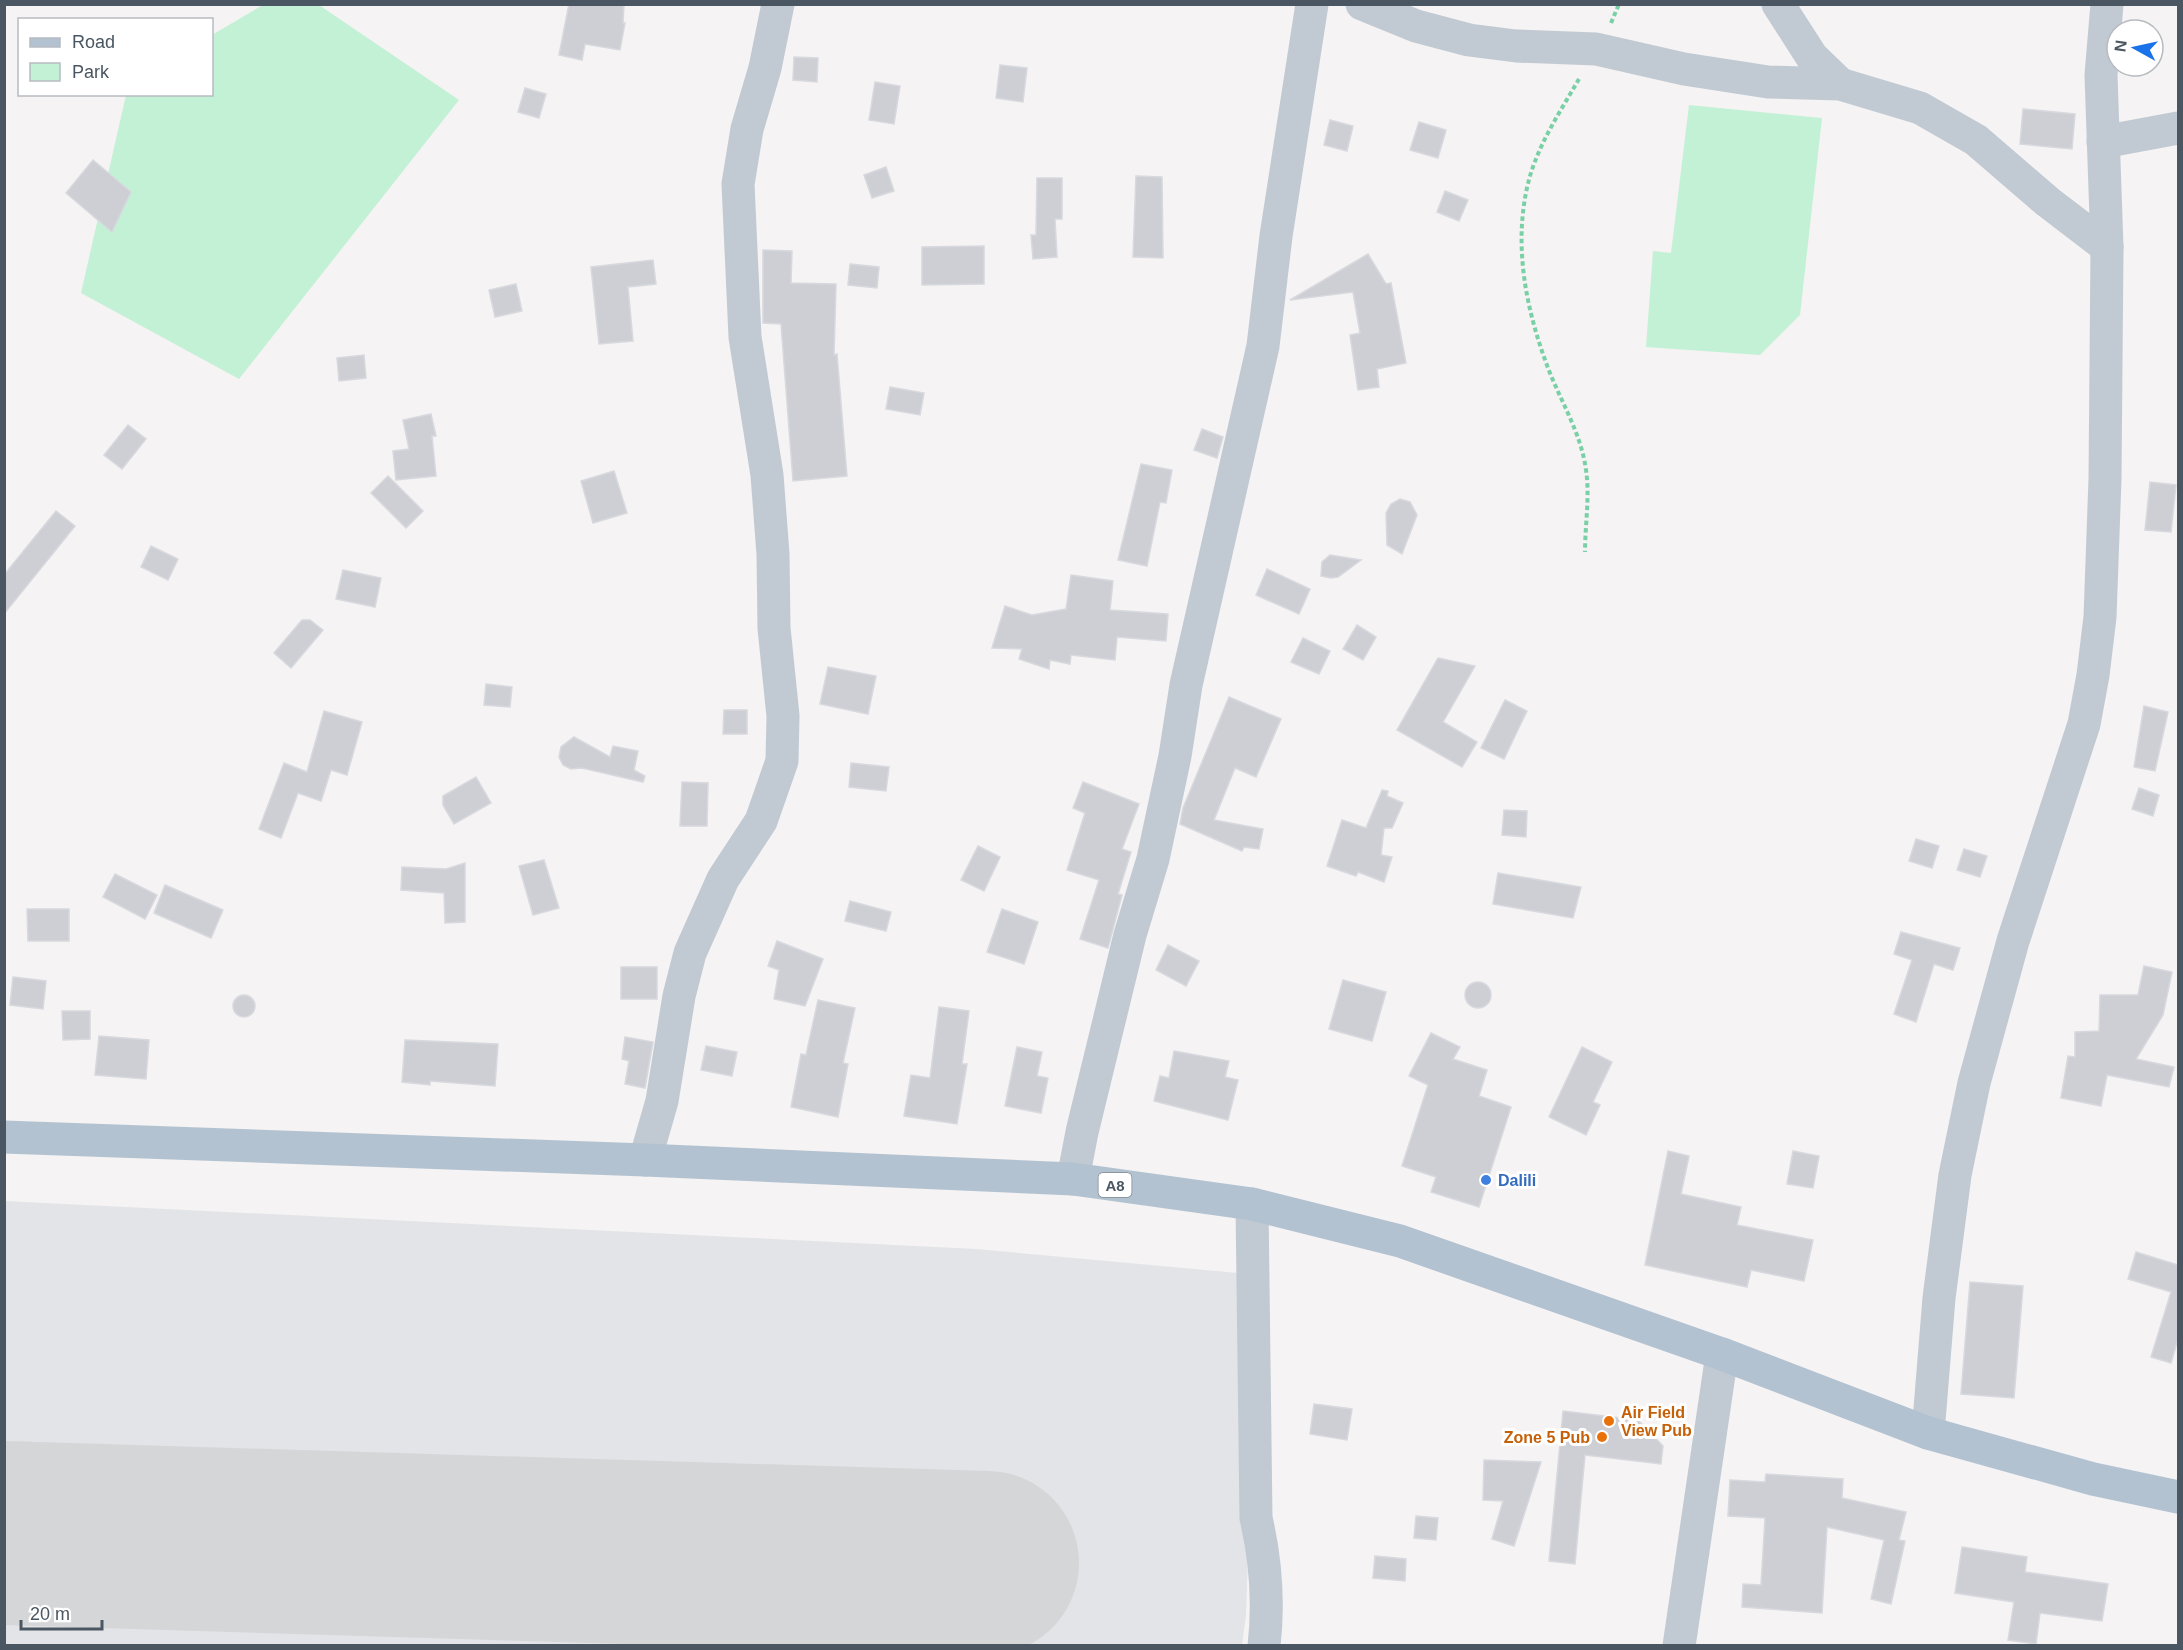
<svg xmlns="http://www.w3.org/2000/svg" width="2183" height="1650" viewBox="0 0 2183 1650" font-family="Arial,sans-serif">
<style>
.airport{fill:#e2e4e7}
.green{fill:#c3f1d5}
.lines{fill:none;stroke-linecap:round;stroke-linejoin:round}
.runway{stroke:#d5d6d8;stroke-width:184}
.building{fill:#cdcfd5;stroke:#d7d9de;stroke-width:1.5}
.path{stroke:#7ad0a6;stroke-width:4;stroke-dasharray:4.5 3;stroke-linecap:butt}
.minor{stroke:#c1cad2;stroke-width:33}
.major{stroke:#b3c2d1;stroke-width:33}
.shop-dot{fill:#3f7fe0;stroke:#fff;stroke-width:2}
.food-dot{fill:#e8710a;stroke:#fff;stroke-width:2}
.labels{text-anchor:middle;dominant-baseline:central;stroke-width:6;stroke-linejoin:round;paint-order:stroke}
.shield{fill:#fff;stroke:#808990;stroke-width:1.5}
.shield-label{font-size:15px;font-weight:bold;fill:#4a5661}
.shop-label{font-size:16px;font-weight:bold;fill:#366cbe;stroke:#fff;text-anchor:start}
.food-label{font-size:16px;font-weight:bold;fill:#c56008;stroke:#fff;text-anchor:start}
</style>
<rect width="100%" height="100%" fill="#f5f3f3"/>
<polygon class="airport" points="4,1201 976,1249 1249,1274 1252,1440 1246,1615 1242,1645 5,1645"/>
<g class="green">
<polygon points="263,5 319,5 459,100 239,379 81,293 126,95 212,94 212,35"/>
<polygon points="1689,105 1822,118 1800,315 1760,355 1646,347 1653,251 1671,253"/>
</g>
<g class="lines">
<polyline class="runway" points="4,1533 987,1563"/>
</g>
<g class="building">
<polygon points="569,4 624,4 623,23 625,23 620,50 585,44 582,60 559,55"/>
<polygon points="794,57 818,58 817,82 793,80"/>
<polygon points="1000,65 1027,68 1023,102 996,98"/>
<polygon points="875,82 900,86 894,124 869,120"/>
<polygon points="525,88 546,94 539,118 518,112"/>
<polygon points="2023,109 2075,114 2072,149 2020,144"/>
<polygon points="1330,120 1353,126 1347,151 1324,145"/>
<polygon points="1419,122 1446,130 1438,158 1410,150"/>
<polygon points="93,160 131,192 112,232 66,193"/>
<polygon points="886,167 894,191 872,198 864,175"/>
<polygon points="1136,176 1162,177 1163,258 1133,257"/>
<polygon points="1037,178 1062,178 1062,219 1055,219 1057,257 1033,259 1031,235 1036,235"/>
<polygon points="1445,191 1468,200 1459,221 1437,212"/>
<polygon points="984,246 984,284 922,285 922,247"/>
<polygon points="763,250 792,251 791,283 836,284 834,355 837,354 847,476 793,481 781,324 763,323"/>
<polygon points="1368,254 1386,284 1391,283 1406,363 1377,369 1379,387 1358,390 1350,335 1360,333 1353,292 1290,300"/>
<polygon points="653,260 656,284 628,287 633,341 599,344 591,267"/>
<polygon points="850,264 879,267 877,288 848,285"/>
<polygon points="516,284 522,311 495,317 489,290"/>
<polygon points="364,355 366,378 339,381 337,358"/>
<polygon points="890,387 924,393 920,415 886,409"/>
<polygon points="431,414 436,436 432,436 436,476 396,480 393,451 409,449 403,420"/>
<polygon points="128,425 146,439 122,469 104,455"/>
<polygon points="1202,429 1223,437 1217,458 1194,450"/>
<polygon points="1141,464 1172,470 1166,503 1160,502 1147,566 1118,560"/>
<polygon points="614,471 627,513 593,523 581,481"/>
<polygon points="388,476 423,511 406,528 371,493"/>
<polygon points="2150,482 2176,485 2171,532 2145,530"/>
<polygon points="1400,499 1410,502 1417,515 1402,554 1387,545 1386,513 1391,504"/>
<polygon points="56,511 75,526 4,614 4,575"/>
<polygon points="151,546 178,559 168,580 141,567"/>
<polygon points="1330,555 1361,560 1338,577 1331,578 1321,576 1322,562"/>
<polygon points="1267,569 1310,589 1299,614 1256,595"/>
<polygon points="343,570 381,578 375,607 336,599"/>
<polygon points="1071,575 1113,581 1110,610 1168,614 1166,641 1117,637 1115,660 1071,655 1070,664 1050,660 1049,669 1019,659 1022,649 992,648 1005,606 1032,615 1066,609"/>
<polygon points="302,620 310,620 323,630 291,668 274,653"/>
<polygon points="1357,625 1376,637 1363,660 1343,649"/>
<polygon points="1303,638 1330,651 1319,674 1291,662"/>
<polygon points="1438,658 1475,666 1443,722 1477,742 1462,767 1397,730"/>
<polygon points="828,667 876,676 868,714 820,704"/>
<polygon points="486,684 512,687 510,707 484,705"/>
<polygon points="1229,697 1281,719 1256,777 1235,768 1214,820 1263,829 1259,849 1244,847 1242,851 1180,824 1183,808"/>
<polygon points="1505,700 1527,711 1504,759 1481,748"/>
<polygon points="2144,706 2168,712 2155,771 2134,767"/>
<polygon points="724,710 747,710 747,734 723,734"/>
<polygon points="324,711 362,722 347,775 331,770 321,801 298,793 281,838 259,829 284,763 307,772"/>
<polygon points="574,737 610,757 613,746 638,751 634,770 645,776 643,782 582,768 571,769 563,765 559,757 561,747"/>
<polygon points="851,763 889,767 886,791 849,787"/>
<polygon points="476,777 491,803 454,824 443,805 443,796"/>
<polygon points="682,782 708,783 707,826 680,826"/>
<polygon points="1083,782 1139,804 1122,849 1131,852 1118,894 1122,895 1108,948 1080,939 1099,880 1067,870 1085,813 1073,808"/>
<polygon points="2139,788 2159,795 2153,816 2132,809"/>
<polygon points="1382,790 1388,791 1387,796 1403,803 1392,828 1384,828 1381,855 1392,857 1384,882 1358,872 1356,876 1327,866 1342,820 1366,828"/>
<polygon points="1504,810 1527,811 1526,837 1502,835"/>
<polygon points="1916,839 1939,846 1932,868 1909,861"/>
<polygon points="978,846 1000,857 984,891 961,880"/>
<polygon points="1964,849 1987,856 1980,877 1957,870"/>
<polygon points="544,860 559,908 533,915 519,866"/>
<polygon points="465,863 465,922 445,923 444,893 401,890 402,867 446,869"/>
<polygon points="1498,873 1581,887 1573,918 1493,904"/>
<polygon points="115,874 157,895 145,919 103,897"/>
<polygon points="165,885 223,910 211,938 154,913"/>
<polygon points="850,901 891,912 886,931 845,921"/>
<polygon points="27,909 69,909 69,941 28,941"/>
<polygon points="1002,909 1038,922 1024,964 987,952"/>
<polygon points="1901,932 1960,948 1953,970 1934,964 1916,1022 1894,1014 1912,960 1894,954"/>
<polygon points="777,941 823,959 805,1006 774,999 779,970 768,966"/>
<polygon points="1168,945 1199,961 1186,986 1156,970"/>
<polygon points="2144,966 2172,972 2163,1015 2136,1059 2174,1067 2169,1087 2107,1075 2101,1106 2061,1098 2068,1056 2075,1057 2075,1032 2099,1031 2100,995 2138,995"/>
<rect x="621" y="967" width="36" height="32"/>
<polygon points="13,977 46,981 43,1009 10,1005"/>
<polygon points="1343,980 1386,992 1372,1041 1329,1029"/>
<circle cx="1478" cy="995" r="13"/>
<circle cx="244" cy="1006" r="11"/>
<polygon points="818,1000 855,1008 843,1063 848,1064 838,1117 791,1107 801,1054 806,1055"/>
<polygon points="939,1007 969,1011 962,1064 967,1064 957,1124 904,1116 911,1075 930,1078"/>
<polygon points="62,1011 90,1011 90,1039 63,1040"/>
<polygon points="1431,1033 1460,1047 1453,1059 1487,1070 1479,1096 1511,1107 1479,1207 1431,1192 1436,1177 1402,1166 1428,1085 1409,1076"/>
<polygon points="99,1036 149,1040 146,1079 95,1075"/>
<polygon points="625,1037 653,1042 645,1088 625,1084 629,1061 622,1059"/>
<polygon points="405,1040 498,1044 495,1086 430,1081 430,1085 402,1082"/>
<polygon points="706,1046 737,1052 732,1076 701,1070"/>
<polygon points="1017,1047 1042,1052 1037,1076 1048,1078 1041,1113 1005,1106"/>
<polygon points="1582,1047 1612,1062 1593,1102 1600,1105 1586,1135 1549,1117"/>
<polygon points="1174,1051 1229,1061 1225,1077 1238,1080 1228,1120 1154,1101 1160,1076 1169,1078"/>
<polygon points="1668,1151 1689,1156 1681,1194 1741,1207 1737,1225 1813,1240 1804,1281 1751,1270 1747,1287 1645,1265"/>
<polygon points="1793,1151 1819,1156 1813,1188 1787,1184"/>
<polygon points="2136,1252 2178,1265 2178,1339 2171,1363 2151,1357 2171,1292 2128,1279"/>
<polygon points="1970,1282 2023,1286 2014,1398 1961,1394"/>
<polygon points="1314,1404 1352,1409 1347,1440 1310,1434"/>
<polygon points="1563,1411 1638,1420 1663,1446 1661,1464 1585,1455 1575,1564 1549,1561"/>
<polygon points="1484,1460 1541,1462 1514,1546 1492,1539 1503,1501 1483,1500"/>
<polygon points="1766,1474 1843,1479 1842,1498 1906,1512 1899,1540 1905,1541 1891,1604 1871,1599 1884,1540 1827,1527 1822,1613 1742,1607 1743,1584 1761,1585 1765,1518 1728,1516 1730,1480 1765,1482"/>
<polygon points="1416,1516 1438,1518 1436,1540 1414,1538"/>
<polygon points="1962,1547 2027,1557 2025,1572 2108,1584 2102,1621 2040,1613 2036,1644 2008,1640 2014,1602 1955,1593"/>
<polygon points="1375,1556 1406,1559 1405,1581 1373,1578"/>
</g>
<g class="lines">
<g class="path">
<polyline points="1611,23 1619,4"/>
<path d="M1579,79C1561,110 1540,142 1530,176C1512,240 1525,307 1548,368C1561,402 1581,433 1586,470C1590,496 1585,525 1585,552"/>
</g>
<g class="minor">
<polyline points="1362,4 1416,26 1469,40 1516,46 1596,49 1684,69 1768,82 1840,84 1920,108 1976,140 2048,202 2107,247"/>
<polyline points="1778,4 1812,57 1840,84"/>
<polyline points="2103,142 2178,128"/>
<polyline points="645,1160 662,1101 679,996 690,953 723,879 761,821 782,761 783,716 774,628 773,554 767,475 745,337 738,184 747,129 765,68 778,4"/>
<polyline points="1073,1179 1082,1132 1130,935 1153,859 1175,756 1186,685 1263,346 1276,236 1312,4"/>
<path d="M1252,1204L1256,1518C1266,1561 1269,1602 1264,1646"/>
<polyline points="1928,1433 1939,1298 1955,1175 1974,1083 2013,941 2084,724 2093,675 2100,617 2105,479 2107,247 2101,75 2107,4"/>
<polyline points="1679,1646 1722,1354"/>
</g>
<polyline class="major" points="4,1137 645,1160 1073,1179 1252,1204 1400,1241 1722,1354 1928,1433 2093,1479 2178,1497"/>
</g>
<circle class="shop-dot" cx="1486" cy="1180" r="6"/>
<g class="food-dot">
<circle cx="1609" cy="1421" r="6"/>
<circle cx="1602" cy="1437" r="6"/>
</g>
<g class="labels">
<rect class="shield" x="1098.5" y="1173" width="33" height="24" rx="4.5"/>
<g class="shield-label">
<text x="1115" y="1185">A8</text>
</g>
<g class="shop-label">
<text x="1498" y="1180">Dalili</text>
</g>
<g class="food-label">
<text x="1621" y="1412">Air Field<tspan x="1621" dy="18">View Pub</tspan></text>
<text x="1590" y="1437" text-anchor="end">Zone 5 Pub</text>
</g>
</g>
<rect width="2183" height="1650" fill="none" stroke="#4a5661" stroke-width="12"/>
<rect x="18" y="18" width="195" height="78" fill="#ffffff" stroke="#b7bbc0" stroke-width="1.5"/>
<rect x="30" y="38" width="30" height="9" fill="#b3c2d1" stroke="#b7bbc0" stroke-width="1.5"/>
<text x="72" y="48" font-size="18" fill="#4a5661">Road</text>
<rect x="30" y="63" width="30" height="18" fill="#c3f1d5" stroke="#b7bbc0" stroke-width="1.5"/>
<text x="72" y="78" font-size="18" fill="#4a5661">Park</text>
<g transform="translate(2135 48) rotate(278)"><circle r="28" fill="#ffffff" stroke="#b7bbc0" stroke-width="1.5"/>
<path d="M0-4.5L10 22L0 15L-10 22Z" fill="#1a73e8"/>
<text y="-9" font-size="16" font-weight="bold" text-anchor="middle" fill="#4a5661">N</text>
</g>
<path d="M21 1620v9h81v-9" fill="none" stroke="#4a5661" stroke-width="3"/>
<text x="30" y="1620" font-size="18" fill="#4a5661" stroke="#ffffff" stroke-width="4.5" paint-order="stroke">20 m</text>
</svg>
